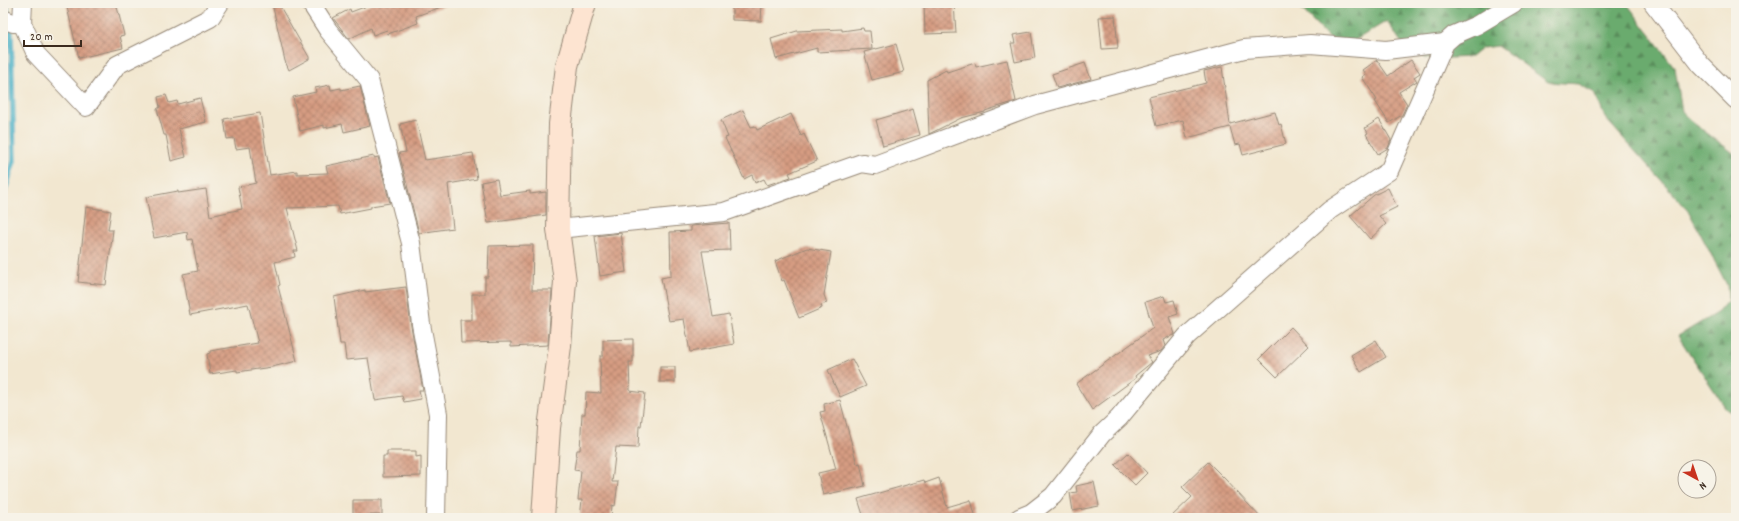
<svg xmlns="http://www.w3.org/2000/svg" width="1739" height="521" viewBox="0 0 1739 521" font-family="Dekko,sans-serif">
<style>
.forest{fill:url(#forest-firs);stroke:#536a46}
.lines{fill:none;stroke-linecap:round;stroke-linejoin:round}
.stream{stroke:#47afc6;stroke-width:5.5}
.building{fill:url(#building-cross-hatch)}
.street-casing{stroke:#968877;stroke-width:20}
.secondary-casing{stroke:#968877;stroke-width:24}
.street{stroke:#fff;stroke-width:18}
.secondary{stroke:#fde4d1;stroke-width:22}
</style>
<defs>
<pattern id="forest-firs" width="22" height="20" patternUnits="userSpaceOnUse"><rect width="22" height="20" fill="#6bab6e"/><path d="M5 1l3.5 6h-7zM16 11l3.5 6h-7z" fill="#598b5a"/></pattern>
<pattern id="building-cross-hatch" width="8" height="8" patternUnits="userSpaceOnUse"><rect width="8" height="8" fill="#d69c82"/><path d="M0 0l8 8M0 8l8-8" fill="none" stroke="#af7f6a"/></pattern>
</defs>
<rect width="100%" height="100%" fill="#f7f3e8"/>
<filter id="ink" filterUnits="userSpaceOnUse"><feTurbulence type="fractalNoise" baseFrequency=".025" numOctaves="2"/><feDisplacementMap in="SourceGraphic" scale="8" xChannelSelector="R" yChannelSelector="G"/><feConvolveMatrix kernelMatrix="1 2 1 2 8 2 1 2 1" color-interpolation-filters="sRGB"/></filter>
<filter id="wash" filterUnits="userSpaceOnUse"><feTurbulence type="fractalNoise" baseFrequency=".012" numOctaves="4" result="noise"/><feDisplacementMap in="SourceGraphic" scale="16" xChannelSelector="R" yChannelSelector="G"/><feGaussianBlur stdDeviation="0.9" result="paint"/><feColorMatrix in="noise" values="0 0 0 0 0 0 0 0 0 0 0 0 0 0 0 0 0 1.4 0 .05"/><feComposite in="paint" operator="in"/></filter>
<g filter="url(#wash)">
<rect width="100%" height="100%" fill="#f2e7d0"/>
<polygon class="forest" points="1296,3 1622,3 1628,5 1675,68 1682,111 1691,121 1736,155 1736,418 1725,407 1678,336 1718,312 1728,300 1727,285 1688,210 1605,118 1595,93 1578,84 1548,82 1498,46 1482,48 1471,57 1427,59 1403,45 1387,21 1349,44 1334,43"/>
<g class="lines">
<g class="stream">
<polyline points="6,3 8,17"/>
<polyline points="3,197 14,161 11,34 10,25"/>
</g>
</g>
<g id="blocks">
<g class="building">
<polygon points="66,3 116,3 124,35 120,36 123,48 79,58"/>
<polygon points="272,3 278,3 309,57 309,59 289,70 285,61"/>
<polygon points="375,3 446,3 447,5 416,16 418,23 388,34 387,30 373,35 371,28 349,39 333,18 350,9 351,12"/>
<polygon points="732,3 762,3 761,21 732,20"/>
<polygon points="924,3 954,3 956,33 925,34"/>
<polygon points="1115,16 1118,48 1102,49 1099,17"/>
<polygon points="863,28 864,31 870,31 872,49 817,52 817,48 776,59 771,39 797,31 842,29 842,31"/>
<polygon points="1031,32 1035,58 1015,62 1011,43 1015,43 1013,35"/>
<polygon points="896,44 904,72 872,80 864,52"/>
<polygon points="1007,60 1016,101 985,111 985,112 961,118 929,134 927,80 946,70 947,72 975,63 976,67"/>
<polygon points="1377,60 1388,76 1411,60 1420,73 1414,77 1417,81 1399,92 1407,104 1402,115 1389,123 1375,101 1377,100 1362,77 1366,74 1363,70"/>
<polygon points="1085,63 1091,79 1057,88 1052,74"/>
<polygon points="1222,67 1230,124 1275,112 1279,125 1281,124 1286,144 1243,155 1240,144 1235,145 1230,127 1187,138 1183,120 1156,126 1149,97 1206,83 1204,71"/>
<polygon points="330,85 331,90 341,88 341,90 360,86 370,126 344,132 342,124 324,128 324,125 300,131 293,97 316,92 315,88"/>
<polygon points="166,95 169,103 177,101 178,104 200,98 206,122 179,129 186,157 171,161 166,135 164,135 157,109 160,107 158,97"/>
<polygon points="913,109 920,135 883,146 876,120"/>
<polygon points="743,110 751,127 755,126 757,130 791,114 801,136 804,134 817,161 789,173 791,177 767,185 764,179 755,183 752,175 744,179 725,138 728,137 721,120"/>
<polygon points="260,113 270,175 297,171 297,174 328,173 326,166 374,156 374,158 378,157 390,203 371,206 371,208 340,214 338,206 287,208 298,251 294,251 295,257 275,262 280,285 278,286 297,361 272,367 237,372 237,370 210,374 207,354 210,353 210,351 258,343 248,304 190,315 183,274 198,271 192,239 188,240 187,232 154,238 146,197 178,191 178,193 206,189 210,216 242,209 238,187 256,183 250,147 236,149 234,138 227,139 224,119"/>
<polygon points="1379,119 1391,140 1388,148 1378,154 1366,134 1368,133 1365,128"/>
<polygon points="416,120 425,160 473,153 477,179 448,184 453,228 419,233 399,153 406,152 400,124"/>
<polygon points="497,179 500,195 530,191 530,194 546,192 546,215 488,223 481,182"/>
<polygon points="1388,188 1397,207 1379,216 1386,224 1370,239 1350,216 1374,195"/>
<polygon points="86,207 111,211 108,230 113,230 106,285 78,282"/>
<polygon points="729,223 730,250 702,251 713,317 729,314 734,344 690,352 684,319 669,321 661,278 671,276 670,232 691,231 691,226"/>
<polygon points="621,233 626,272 600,276 595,236"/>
<polygon points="533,245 532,290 552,290 548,345 511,347 511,342 461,343 460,320 472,320 472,294 485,294 485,277 488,277 489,246"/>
<polygon points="807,248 831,252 824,295 827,303 821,305 822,308 799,318 784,280 782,281 775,261"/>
<polygon points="406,287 411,326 423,390 419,390 421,399 404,402 402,396 375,400 368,358 346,360 344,344 340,344 334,297 365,290 365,292"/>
<polygon points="1164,296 1166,302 1174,300 1178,314 1169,317 1175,334 1163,340 1165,346 1161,351 1147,356 1152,362 1135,376 1136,378 1092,410 1076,384 1153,328 1145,302"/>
<polygon points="1291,327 1309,346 1277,377 1259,359"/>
<polygon points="633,339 633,362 629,362 630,391 645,393 641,426 639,426 638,448 616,447 612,482 618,482 615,506 612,505 611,518 580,518 582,500 578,500 581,471 574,470 577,450 580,450 582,414 585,414 586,392 601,393 600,356 603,356 603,340"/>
<polygon points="1376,340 1386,357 1361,372 1351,355"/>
<polygon points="852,359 866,386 840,397 828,370"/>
<rect x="660" y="367" width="15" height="15"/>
<polygon points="840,400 857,464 860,463 865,486 823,495 818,473 836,469 820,412 825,411 824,404"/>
<polygon points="387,451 416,451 416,457 421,456 421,476 383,477 383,456 387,456"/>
<polygon points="1128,453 1147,473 1135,485 1115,465"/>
<polygon points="1208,462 1225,479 1261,518 1170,518 1192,497 1182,487"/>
<polygon points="939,478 947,507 971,500 976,518 864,518 858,499 924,480 925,483"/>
<polygon points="1094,482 1099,506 1073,511 1070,493 1077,492 1076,486"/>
<polygon points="353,500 382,500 382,515 368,515 368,518 353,518"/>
</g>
</g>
</g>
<g filter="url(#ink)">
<use href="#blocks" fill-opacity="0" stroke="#968877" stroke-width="1"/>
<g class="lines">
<g class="street-casing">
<g id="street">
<polyline points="23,3 22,23 36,54 86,107 117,65 210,18 220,3"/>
<polyline points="309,3 312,5 328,30 369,80 411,243 421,324 438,414 436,518"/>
<polyline points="1653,3 1701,65 1736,100"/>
<polyline points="3,19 13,23 22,23"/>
<polyline points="558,229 724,212 862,163 875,165 1035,105 1244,49 1310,44 1386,50 1445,43"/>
<polyline points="1019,518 1031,513 1053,496 1102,434 1119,418 1187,336 1330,210 1389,171 1445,43 1454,35 1477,25 1514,3"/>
</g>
</g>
<g class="secondary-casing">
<polyline id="secondary" points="543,518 549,428 560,346 565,281 558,229 560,124 567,66 585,3"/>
</g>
<use href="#street" class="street"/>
<use href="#secondary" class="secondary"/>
</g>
</g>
<rect width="1739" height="521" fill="none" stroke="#f7f3e8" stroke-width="16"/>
<g transform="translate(1697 479) rotate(140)"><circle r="19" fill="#f7f3e8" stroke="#aca397"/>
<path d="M0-3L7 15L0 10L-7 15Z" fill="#c8321e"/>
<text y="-6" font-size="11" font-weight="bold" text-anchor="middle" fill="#3b2a1e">N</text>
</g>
<path d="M24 40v6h57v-6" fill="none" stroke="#3b2a1e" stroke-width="2"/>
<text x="30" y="40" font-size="12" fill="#3b2a1e" stroke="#f7f3e8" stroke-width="3" paint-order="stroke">20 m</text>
</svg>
